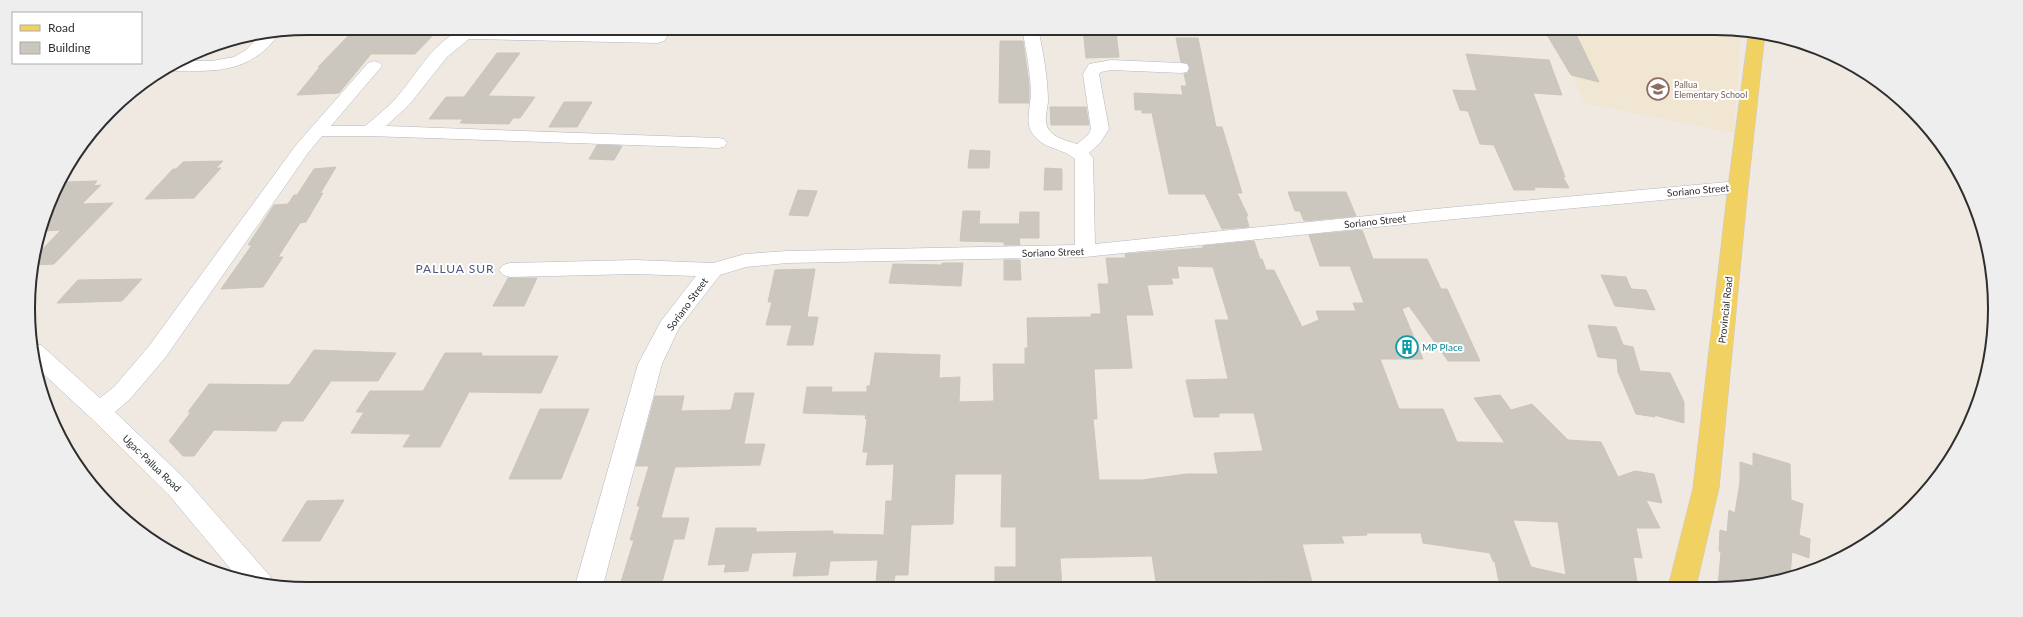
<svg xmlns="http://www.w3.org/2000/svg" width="2023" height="617" viewBox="0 0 2023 617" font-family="Lato,sans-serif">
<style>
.education{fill:#f0e6d1}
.building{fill:#cbc7bf;stroke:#cbc5ba;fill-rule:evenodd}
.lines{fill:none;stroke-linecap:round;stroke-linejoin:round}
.minor-casing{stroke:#b4b7c1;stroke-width:1}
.major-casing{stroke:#c9c9c9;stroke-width:1}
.minor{fill:#fff;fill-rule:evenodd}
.major{fill:#f2d163;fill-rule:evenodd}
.labels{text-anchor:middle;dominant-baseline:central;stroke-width:4;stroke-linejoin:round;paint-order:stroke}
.far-education-label{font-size:9px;fill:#785e54;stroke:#fff;text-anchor:start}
.street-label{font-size:10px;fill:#2e2e2e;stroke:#fff}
.culture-label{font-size:10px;fill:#0d838f;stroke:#fff;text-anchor:start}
.quarter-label{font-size:12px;letter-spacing:1px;fill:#4d5680;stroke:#fff}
.rim{fill:none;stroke:#2e2e2e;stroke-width:2}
</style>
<rect width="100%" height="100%" fill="#efe9e1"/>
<polygon class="education" points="1552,28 1714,28 1740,31 1734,133 1585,103"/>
<g class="building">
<polygon points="1083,28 1105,28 1106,32 1116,32 1119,57 1086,58"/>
<polygon points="1543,28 1573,28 1599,82 1571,75"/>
<polygon points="374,29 437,31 415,54 371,54 339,93 297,95 320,67 318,67 353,31 372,31"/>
<polygon points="1176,38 1198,38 1216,127 1222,127 1242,193 1237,193 1248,216 1246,216 1249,227 1222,229 1205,194 1169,194 1152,113 1142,113 1142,110 1135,110 1134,93 1183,95 1181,86 1187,86 1184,74 1188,73 1190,67 1187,63 1181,62"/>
<polygon points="1000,41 1023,41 1029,84 1029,103 999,103"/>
<polygon points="497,53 520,53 488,96 535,97 520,118 513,118 509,124 460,123 463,119 429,119 446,97 464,97"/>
<polygon points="1466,54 1549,60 1562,95 1533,93 1565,177 1563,177 1569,188 1534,187 1535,190 1514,190 1494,145 1480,144 1468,111 1460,110 1453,90 1477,91"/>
<polygon points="564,102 592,102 577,127 549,127"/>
<polygon points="1050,107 1086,107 1089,125 1051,125"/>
<polygon points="597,145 622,146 614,160 589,159"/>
<polygon points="970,150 990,151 989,168 968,168"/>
<polygon points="223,161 216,168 221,168 194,198 145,199 173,169 176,169 183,162"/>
<polygon points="336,167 320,194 323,193 306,222 300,223 278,257 283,257 263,287 221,289 252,245 248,245 274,205 288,204 294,195 297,195 314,169"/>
<polygon points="1045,168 1062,169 1062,190 1044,190"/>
<polygon points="97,181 93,186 101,185 82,204 113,203 54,264 33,265 35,257 61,230 43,231 54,194 66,182"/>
<polygon points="798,190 817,191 808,216 789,215"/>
<polygon points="1288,192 1346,192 1356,216 1304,221 1300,211 1295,211"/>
<polygon points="963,211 980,211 979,224 1019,224 1019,232 1020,212 1039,212 1039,238 1019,238 1020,245 1004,245 1004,242 960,241"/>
<path d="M1362,230L1373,259H1427L1441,289H1447L1480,361H1448L1409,306L1402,309L1423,359H1380L1399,409H1443L1457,442L1505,443L1474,398L1500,395L1511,410L1532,404L1568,440L1601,442L1618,477L1635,471L1654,474L1662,503L1646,500L1660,528H1636L1642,558L1633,557L1638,587H1500L1495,562L1493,561L1490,553L1423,543L1421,533H1366L1367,535L1341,536L1344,543L1302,544L1312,582L1248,580L1249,583L1196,584V588H1157L1152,556L1060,558L1062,588H995V567H1016V527H1001L1002,474H955L953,524L911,525L908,575H895L894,582L876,583L878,560L830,561L828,575L793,576L797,552L752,553L748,571L724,572L726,564L708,565L716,528H756V532L833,531V534L884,535L886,501H892L894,464L866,465L868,452H863L867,419H865L866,415L803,413L807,387H832L831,392H867V386H870L875,353L940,355L939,378L960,377L959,402L994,401L993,364H1025V348H1028L1027,318L1091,317V314H1101L1098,284H1109L1106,258H1126L1125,254L1203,248V246L1254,241L1260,259H1262L1266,270H1274L1302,327L1319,320L1316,311H1356L1353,303H1364L1350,266H1320L1309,235ZM1177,266L1213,267L1229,320H1215L1228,379L1186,380L1194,417H1219V413H1254L1263,451L1214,453L1218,474H1187L1142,480H1099L1093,419H1097L1094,369L1132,368L1126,315H1153L1147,285L1173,284L1171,278H1179ZM1513,520L1558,522L1566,575L1531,567Z"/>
<polygon points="1004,260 1020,260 1021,280 1004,280"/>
<polygon points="942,263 963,263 961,286 889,283 893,264 942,265"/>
<polygon points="815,269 807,317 818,317 813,345 787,345 792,325 766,325 772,302 768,302 775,270"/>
<polygon points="1601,275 1626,277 1631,289 1646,290 1655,310 1615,306"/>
<polygon points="508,278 537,278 524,306 493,306"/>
<polygon points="142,279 122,301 57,303 78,280"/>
<polygon points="1588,325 1616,327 1623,345 1633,347 1640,371 1670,373 1684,402 1684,423 1654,415 1655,417 1636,414 1618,372 1617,359 1598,357"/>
<polygon points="314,350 396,353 378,381 331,381 303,421 282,421 276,431 214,430 194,456 183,456 169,441 191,412 188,412 209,384 289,385"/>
<polygon points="445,353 482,353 481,356 558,356 541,393 469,392 440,447 403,447 411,434 351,433 364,412 356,412 370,391 423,391"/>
<polygon points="735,393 754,393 744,444 765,444 760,465 675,467 661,518 689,518 684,539 674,539 662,582 621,582 634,540 630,540 640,506 637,506 649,466 636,466 655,396 684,396 681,411 731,410"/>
<polygon points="540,409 589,409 561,479 509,479"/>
<polygon points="1753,453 1790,464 1791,500 1803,504 1799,535 1810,539 1809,558 1792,552 1790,576 1751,587 1718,587 1721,552 1719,551 1720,530 1727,532 1729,510 1735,513 1740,482 1740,462 1753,466"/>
<polygon points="344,500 320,541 282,541 307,501"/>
</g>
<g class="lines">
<g class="minor-casing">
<g id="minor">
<path d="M657,28H673L664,41L658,43L469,39L447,57L409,105L386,126L718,138L724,139L727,143L724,147L718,148L369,136H322L308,153L165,358L130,399L115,412L187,481L270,576L273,586L254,584L239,579L169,495L91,418L35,366L31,344L41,345L100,398L114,387L149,346L296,145L368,63L374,61L380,63L382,66L331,126H365C376,117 387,108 397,97C417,75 435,37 466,29L653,33Z"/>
<path d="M1022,28H1038C1043,52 1048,77 1048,102C1047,111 1043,122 1049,130C1055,138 1067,141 1077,144L1088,135L1091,129L1083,74L1089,64L1111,60L1181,63L1187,64L1189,68L1187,72L1181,73L1111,70L1101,72L1099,74L1109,129L1100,143L1089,153L1093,158L1095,244L1445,208L1738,181L1745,183L1748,187L1745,191L1738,193L1445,220L1085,257L787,263L746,267L720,275L679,328L662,364L602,589H574L638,364L661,321L696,276L635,274L510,277L503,275L499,270L503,265L510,263L635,260L713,263L745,254L787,251L1075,245V159C1064,149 1047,149 1037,139C1034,135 1030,131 1029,126C1027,115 1031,103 1031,92C1030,70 1026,49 1022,28Z"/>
<path d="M281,31C259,63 234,71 196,71C187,71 178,72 169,70L182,61H212L234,57L246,50L263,32Z"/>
</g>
</g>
<g class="major-casing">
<polygon id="major" points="1749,32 1765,33 1748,187 1719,488 1696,587 1668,587 1693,488 1728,187"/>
</g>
<use href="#minor" class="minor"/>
<use href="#major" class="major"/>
</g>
<defs>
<g id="school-ring" transform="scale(1.15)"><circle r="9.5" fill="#fff" stroke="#8d6e63" stroke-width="1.5"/><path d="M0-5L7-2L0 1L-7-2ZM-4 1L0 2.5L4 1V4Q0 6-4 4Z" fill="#8d6e63"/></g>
<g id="building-ring" transform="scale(1.15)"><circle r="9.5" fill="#fff" stroke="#0f9aa8" stroke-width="1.5"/><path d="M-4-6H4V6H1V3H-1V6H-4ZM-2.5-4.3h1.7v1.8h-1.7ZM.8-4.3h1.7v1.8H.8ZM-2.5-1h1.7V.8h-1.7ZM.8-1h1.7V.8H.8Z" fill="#0f9aa8"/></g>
</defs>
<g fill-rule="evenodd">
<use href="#school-ring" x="1658" y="89"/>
<use href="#building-ring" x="1407" y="347"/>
</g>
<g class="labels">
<g class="far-education-label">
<text x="1674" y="84">Pallua<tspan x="1674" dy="10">Elementary School</tspan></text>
</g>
<g class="street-label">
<text transform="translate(1698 190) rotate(-5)">Soriano Street</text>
<text transform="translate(1375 221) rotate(-6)">Soriano Street</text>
<text transform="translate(1053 252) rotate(-2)">Soriano Street</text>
<text transform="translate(687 304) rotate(-54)">Soriano Street</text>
<text transform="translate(1725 310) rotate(-84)">Provincial Road</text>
<text transform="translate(152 463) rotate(44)">Ugac-Pallua Road</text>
</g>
<g class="culture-label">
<text x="1422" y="347">MP Place</text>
</g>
<g class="quarter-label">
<text x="455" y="268">PALLUA SUR</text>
</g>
</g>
<path d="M0 0H2023V617H0ZM308 35H1715A273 273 0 0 1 1988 308V309A273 273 0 0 1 1715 582H308A273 273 0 0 1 35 309V308A273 273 0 0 1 308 35Z" fill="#eee" fill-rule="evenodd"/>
<path class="rim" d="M308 35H1715A273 273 0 0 1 1988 308V309A273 273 0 0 1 1715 582H308A273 273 0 0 1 35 309V308A273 273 0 0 1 308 35Z"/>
<rect x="12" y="12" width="130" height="52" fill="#ffffff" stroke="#ababab"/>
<rect x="20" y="25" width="20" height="6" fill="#f2d163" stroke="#ababab"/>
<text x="48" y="32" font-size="12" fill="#2e2e2e">Road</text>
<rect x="20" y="42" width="20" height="12" fill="#cbc7bf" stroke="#ababab"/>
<text x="48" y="52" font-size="12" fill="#2e2e2e">Building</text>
</svg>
